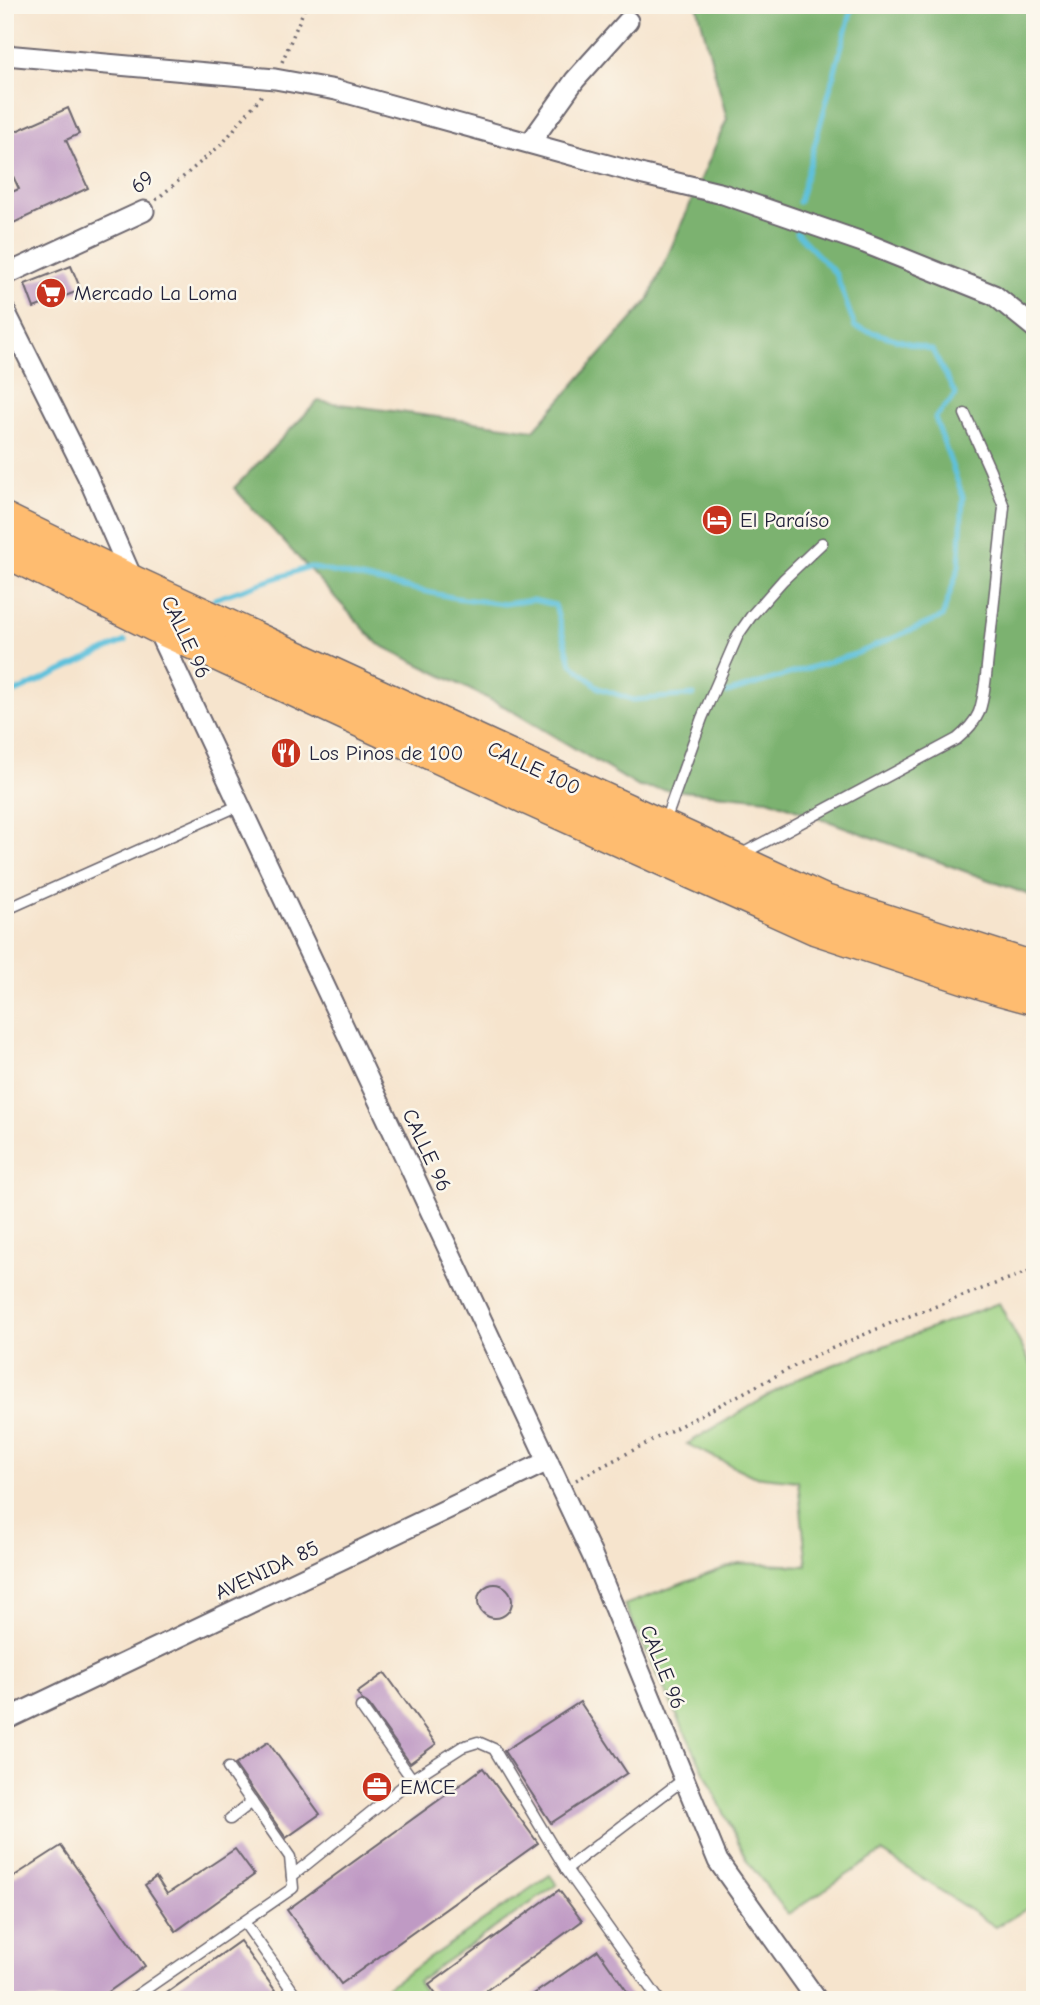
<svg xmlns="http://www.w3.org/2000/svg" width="1040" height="2005" viewBox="0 0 1040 2005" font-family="'Comic Neue',sans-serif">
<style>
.green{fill:#9bd081;stroke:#5e795e;stroke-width:2}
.forest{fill:#7cb26f;stroke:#4f6a55;stroke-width:2}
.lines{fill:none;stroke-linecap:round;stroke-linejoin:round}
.stream{stroke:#5ec1dc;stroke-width:5}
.building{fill:#bf9ac4}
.lane-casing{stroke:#6c666e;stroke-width:13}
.street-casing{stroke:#6c666e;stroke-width:23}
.highway-casing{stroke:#6c666e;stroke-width:38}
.path{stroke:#6c666e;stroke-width:3.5;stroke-dasharray:2 5;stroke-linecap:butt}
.lane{stroke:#fff;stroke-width:10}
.street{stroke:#fff;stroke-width:19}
.highway{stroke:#febc70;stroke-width:35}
.labels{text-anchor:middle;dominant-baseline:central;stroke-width:5;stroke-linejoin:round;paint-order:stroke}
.street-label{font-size:21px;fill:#22223b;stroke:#fbf7ec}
.poi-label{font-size:21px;fill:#22223b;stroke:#fbf7ec;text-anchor:start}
</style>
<rect width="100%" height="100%" fill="#fbf7ec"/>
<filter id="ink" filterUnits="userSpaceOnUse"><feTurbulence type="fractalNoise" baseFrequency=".0143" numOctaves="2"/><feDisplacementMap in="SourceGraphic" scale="14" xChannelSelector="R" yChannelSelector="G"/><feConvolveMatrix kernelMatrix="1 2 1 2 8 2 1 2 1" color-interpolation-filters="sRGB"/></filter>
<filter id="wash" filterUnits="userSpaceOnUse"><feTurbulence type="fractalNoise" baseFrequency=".00686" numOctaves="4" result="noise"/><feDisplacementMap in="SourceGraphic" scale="28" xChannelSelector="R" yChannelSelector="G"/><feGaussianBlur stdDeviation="1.57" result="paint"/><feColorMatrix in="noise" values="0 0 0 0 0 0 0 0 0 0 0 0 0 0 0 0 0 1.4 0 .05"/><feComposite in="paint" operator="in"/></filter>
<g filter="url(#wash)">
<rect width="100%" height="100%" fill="#f6e4cd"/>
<g class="green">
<polygon points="999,1303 1035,1372 1035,1904 996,1927 882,1852 788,1914 747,1861 624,1605 738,1563 807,1566 798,1481 753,1476 687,1444 798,1378"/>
<polygon points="550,1875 557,1885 418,1981 431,2000 368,2000"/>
</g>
<polygon class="forest" points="697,5 1035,5 1035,897 768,799 639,787 505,707 378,644 234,488 318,401 534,430 648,301 727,119"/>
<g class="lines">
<g class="stream">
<polyline points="799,202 853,5"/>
<polyline points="214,599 309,567 456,598 504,604 533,600 555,605 571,663 599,688 633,700 694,695"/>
<polyline points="727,693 858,653 942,617 959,567 963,497 935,418 956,395 932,350 855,327 836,274 796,232"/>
<polyline points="5,697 125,641"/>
</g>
</g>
<g id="blocks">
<g class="building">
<polygon points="68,108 79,134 66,140 88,188 5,227 5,195 19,189 5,159 5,136"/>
<polygon points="71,266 81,290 34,308 25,284"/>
<circle cx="495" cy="1601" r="17"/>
<polygon points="385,1673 436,1744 410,1763 367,1703 362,1700 357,1693"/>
<polygon points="580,1702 627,1773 551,1823 504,1751"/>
<polygon points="268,1742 320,1814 286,1838 235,1765"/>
<polygon points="483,1768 538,1843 341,1984 287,1910"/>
<polygon points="61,1846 145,1966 97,2000 5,2000 5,1882"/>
<polygon points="235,1849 254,1875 176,1931 145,1885 156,1877 167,1894"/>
<polygon points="559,1890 582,1921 473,2000 440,2000 429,1985"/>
<polygon points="240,1941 282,2000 157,2000"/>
<polygon points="598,1950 633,2000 525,2000"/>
</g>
</g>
</g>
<g filter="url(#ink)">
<use href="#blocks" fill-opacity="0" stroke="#6c666e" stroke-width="2"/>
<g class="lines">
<g class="lane-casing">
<g id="lane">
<polyline points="664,824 702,718 738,635 752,615 783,580 822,543"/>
<path d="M742,854L957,739C982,718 982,707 986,676L1004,507L990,470L965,414"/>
<polyline points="5,910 240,805"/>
<polyline points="361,1707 412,1779"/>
<polyline points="230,1819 252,1802"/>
<polyline points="566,1869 684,1779"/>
<polyline points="292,1876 412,1779 462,1747 478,1742 494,1749 566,1869 659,2000"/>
<polyline points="244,1922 299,2000"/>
<polyline points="130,2000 293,1888 290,1857 228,1768"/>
</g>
</g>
<g class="street-casing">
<g id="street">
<polyline points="5,55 275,79 336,90 644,175 723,194 865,243 994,295 1035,328"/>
<polyline points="530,143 575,80 628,21"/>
<polyline points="5,275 144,211"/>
<polyline points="5,311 87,475 134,582"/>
<polyline points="155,625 593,1557 718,1861 817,2000"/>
<polyline points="5,1720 548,1461"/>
</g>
</g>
<g class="highway-casing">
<g id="highway">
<polyline points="5,521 136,585 823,902 1035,970"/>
<polyline points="5,549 155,624 528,797 816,927 1002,988 1035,997"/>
</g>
</g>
<g class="path">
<polyline points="282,62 306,5"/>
<polyline points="156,200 223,143 262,95"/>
<polyline points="576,1480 812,1357 891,1323 1035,1269"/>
</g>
<use href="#lane" class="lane"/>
<use href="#street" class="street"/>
<use href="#highway" class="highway"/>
</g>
</g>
<defs>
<g id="supermarket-disc" transform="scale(1.575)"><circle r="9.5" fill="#c8321e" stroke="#fbf7ec"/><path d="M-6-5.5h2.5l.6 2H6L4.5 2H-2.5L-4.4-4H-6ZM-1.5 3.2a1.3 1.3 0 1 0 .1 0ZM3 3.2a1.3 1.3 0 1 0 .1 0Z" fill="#fff"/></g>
<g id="hotel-disc" transform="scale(1.575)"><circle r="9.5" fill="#c8321e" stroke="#fbf7ec"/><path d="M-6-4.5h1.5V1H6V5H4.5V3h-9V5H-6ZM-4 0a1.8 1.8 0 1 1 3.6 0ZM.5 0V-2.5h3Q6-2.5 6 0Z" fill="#fff"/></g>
<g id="restaurant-disc" transform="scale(1.575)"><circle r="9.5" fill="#c8321e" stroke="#fbf7ec"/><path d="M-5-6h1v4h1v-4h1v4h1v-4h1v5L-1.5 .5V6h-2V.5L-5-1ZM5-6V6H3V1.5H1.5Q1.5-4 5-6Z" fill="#fff"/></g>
<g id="office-disc" transform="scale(1.575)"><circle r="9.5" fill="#c8321e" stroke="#fbf7ec"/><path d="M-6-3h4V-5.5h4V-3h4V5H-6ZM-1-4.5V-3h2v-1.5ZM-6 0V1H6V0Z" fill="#fff"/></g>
</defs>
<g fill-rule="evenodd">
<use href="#supermarket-disc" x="51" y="293"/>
<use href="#hotel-disc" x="717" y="520"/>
<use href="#restaurant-disc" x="286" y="753"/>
<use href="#office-disc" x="377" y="1787"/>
</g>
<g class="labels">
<g class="street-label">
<text transform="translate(142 182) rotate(-39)">69</text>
<text transform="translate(186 637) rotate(65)">CALLE 96</text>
<text transform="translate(534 768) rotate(25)">CALLE 100</text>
<text transform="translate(427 1150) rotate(65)">CALLE 96</text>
<text transform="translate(267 1570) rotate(-25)">AVENIDA 85</text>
<text transform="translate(663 1667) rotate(68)">CALLE 96</text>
</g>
<g class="poi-label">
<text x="74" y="293">Mercado La Loma</text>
<text x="740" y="520">El Paraíso</text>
<text x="309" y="753">Los Pinos de 100</text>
<text x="400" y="1787">EMCE</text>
</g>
</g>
<rect width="1040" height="2005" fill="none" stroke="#fbf7ec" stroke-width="28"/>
</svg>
